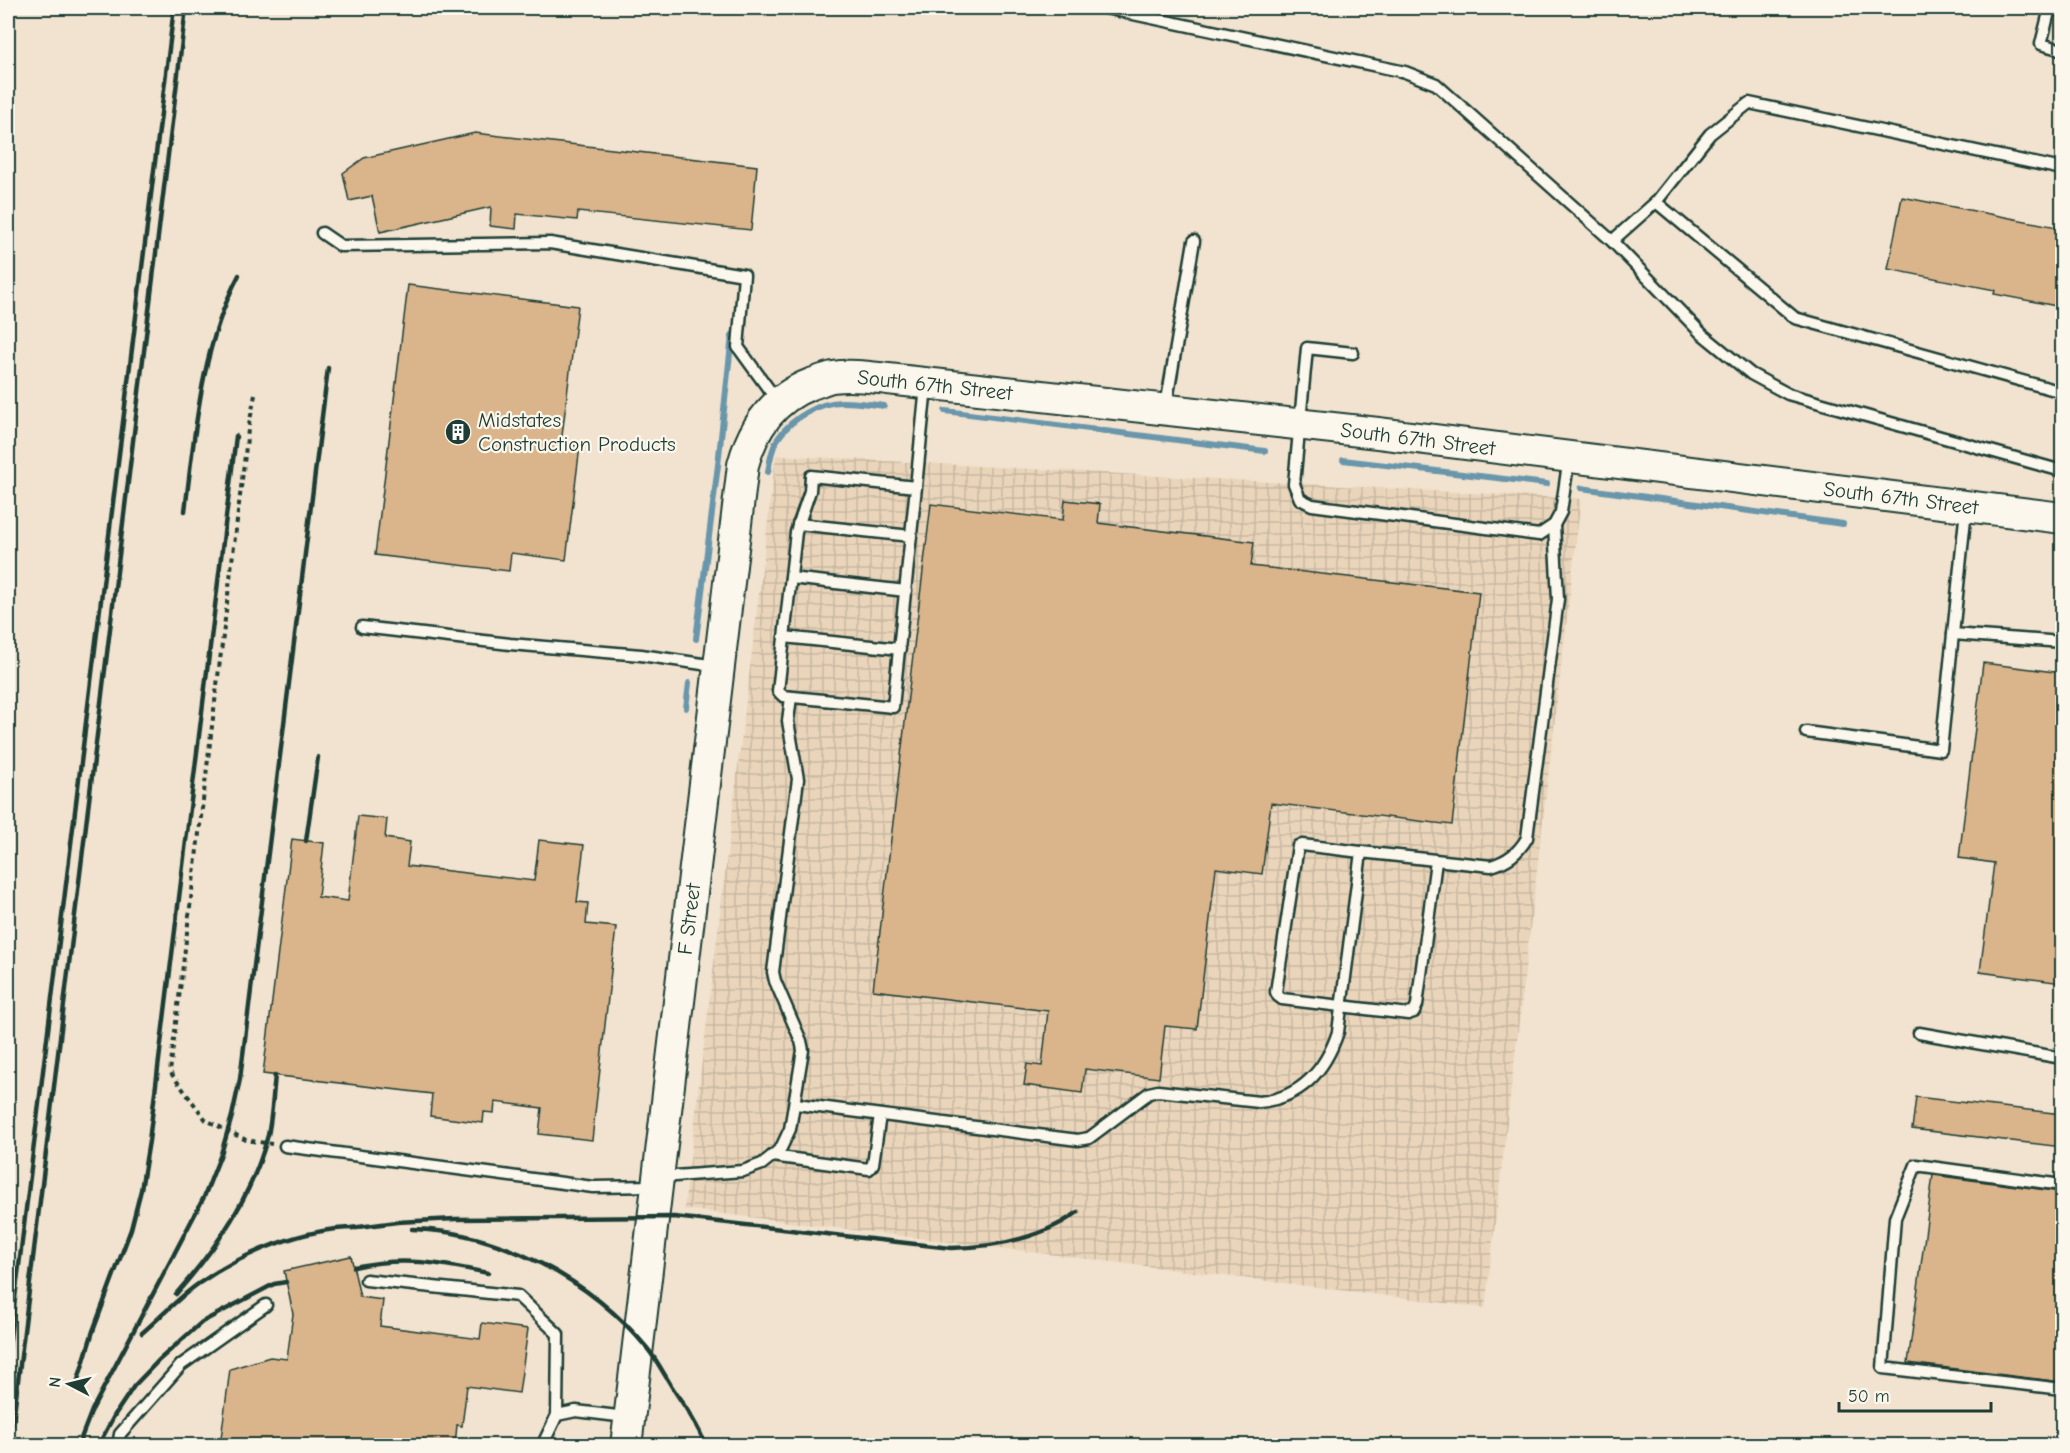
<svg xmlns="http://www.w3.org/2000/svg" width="2070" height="1453" viewBox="0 0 2070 1453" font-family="'Comic Neue',sans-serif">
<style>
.industrial{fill:url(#industrial-grid)}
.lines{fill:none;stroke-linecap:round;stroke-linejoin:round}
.stream{stroke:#6996ab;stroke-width:6}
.building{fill:#dab48b;stroke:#1f3d34;stroke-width:1.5}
.lane-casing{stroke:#1f3d34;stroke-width:15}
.secondary-casing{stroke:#1f3d34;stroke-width:34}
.path{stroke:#1f3d34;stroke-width:4;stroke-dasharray:4.5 4.5;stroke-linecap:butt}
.lane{stroke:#fbf7ec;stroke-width:10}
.secondary{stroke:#fbf7ec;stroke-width:30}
.rail{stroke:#1f3d34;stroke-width:4.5}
.labels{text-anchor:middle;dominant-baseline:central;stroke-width:4.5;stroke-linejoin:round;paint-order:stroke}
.street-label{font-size:21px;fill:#1f3d34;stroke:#fbf7ec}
.poi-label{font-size:21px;fill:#1f3d34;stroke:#fbf7ec;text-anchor:start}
</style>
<defs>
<pattern id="industrial-grid" width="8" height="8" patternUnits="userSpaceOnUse" patternTransform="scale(1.5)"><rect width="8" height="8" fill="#ead5bb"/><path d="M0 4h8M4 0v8" fill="none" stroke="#c8b8a1"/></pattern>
</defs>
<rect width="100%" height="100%" fill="#f1e3cf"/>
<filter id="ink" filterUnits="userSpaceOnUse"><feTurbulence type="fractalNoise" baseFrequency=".0167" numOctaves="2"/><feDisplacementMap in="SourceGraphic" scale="12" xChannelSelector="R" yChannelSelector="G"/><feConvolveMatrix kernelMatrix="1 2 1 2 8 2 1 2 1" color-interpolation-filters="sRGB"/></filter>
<g filter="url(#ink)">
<polygon class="industrial" points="776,455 1581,499 1485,1308 684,1209"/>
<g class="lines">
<g class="stream">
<polyline points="945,411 1265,451"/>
<polyline points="1343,460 1547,484"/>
<path d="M768,472C770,460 772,447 779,437C792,418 820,402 842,402C856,402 870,404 884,406"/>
<polyline points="1581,488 1843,524"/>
<polyline points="696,639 718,465 732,335"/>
<polyline points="686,708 689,683"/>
</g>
</g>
<g class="building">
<polygon points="475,133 757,166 751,230 578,212 577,220 517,214 516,229 490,226 491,207 380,232 372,196 349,201 343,173 364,158"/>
<polygon points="1902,197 2062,228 2062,307 1994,294 1995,290 1888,269"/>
<polygon points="408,285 578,306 561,444 580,446 566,560 511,553 509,571 375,555"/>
<polygon points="1065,500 1100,504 1098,523 1254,542 1251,566 1479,592 1452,825 1271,803 1262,874 1216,868 1197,1029 1165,1026 1159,1078 1085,1069 1082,1093 1024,1085 1027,1064 1042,1066 1048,1011 873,990 931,504 1063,520"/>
<polygon points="1983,663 2062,673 2062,983 1980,972 1994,863 1959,858"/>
<polygon points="358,816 387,819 385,838 410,842 407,866 534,881 539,840 584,845 577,902 588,903 586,924 616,927 592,1140 539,1134 542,1108 495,1102 494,1113 484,1112 483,1123 430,1116 432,1094 263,1074 292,839 324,843 318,897 348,901"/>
<polygon points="1916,1097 2062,1114 2062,1147 1912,1129"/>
<polygon points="1933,1175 2062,1192 2062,1382 1908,1363"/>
<polygon points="351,1256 360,1297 383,1300 380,1326 480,1339 482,1323 528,1329 519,1393 467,1386 462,1426 457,1425 455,1446 220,1446 230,1369 270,1357 287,1359 293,1314 284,1271"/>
</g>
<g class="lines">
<g class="lane-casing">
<g id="lane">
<polyline points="1105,8 1405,72 1436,84 1612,241 1702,334 1751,374 1788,394 2062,471"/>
<polyline points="2050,8 2041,44 2062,50"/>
<polyline points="2062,169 1749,103 1710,134 1656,202 1795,318 2062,392"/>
<polyline points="322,233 341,246 550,243 744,275 738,347 778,402"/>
<polyline points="1612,241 1656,202"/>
<polyline points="1353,353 1307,348 1294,484 1300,499 1312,505 1539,535 1554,525 1561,512 1569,457"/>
<polyline points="1166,406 1194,241"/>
<polyline points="916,487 893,707 783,696 778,691 796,532 810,491 811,476 916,487 926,386"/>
<polyline points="1966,509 1953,634 2062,642"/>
<polyline points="798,524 911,536"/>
<polyline points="791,578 906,591"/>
<polyline points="362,627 510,644 641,655 716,666"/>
<polyline points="784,637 900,649"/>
<polyline points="1806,732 1941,750 1953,634"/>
<polyline points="1361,852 1302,845 1298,846 1276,992 1278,996 1282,999 1408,1014 1414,1012 1417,1005 1436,861"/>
<polyline points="1919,1033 2062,1058"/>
<path d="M796,1104L1078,1140L1089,1138L1149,1093L1158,1091L1259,1102C1301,1098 1325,1071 1338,1032L1361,852L1491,866C1508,861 1518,853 1527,838L1558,599L1554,525"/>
<polyline points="285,1146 593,1187 655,1186"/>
<polyline points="772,1156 869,1169 873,1164 880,1115"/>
<polyline points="661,1177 743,1171 762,1164 772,1156 781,1148 790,1129 803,1050 801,1041 775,981 773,972 798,779 788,721 791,697"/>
<polyline points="2062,1185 1916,1165 1895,1218 1883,1368 2062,1389"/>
<polyline points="366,1280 518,1296 558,1334 557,1415"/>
<polyline points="118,1446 120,1434 181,1365 266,1305"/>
<polyline points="542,1446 557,1415 576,1411 626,1417"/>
</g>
</g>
<g class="secondary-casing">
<path id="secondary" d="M626,1446L743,465C753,427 774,398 811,384C818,382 826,378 833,377C851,374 870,377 888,379L1378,433L2062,518"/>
</g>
<polyline class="path" points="255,395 248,430 170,1072 206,1120 246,1140 272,1144"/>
<use href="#lane" class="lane"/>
<use href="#secondary" class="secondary"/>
<g class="rail">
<path d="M185,511C195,432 201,347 239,275"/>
<polyline points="306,841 318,757"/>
<path d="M351,1228L397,1222L455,1219L674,1217L951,1248C996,1247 1041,1239 1078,1212"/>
<path d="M412,1229C500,1231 591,1280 647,1348C657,1360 665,1376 674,1390C686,1408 698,1426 706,1446"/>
<path d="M354,1267C403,1256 439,1263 488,1273"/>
<path d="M176,1294C217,1247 252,1197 268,1135C272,1116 273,1095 275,1075"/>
<path d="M142,1333C161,1317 178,1298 198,1284C241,1254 305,1227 358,1228"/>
<polyline points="8,1355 174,8"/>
<polyline points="75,1390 93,1331 131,1229 141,1190 149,1141 236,436"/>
<polyline points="10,1446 186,8"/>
<polyline points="78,1446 92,1410 204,1197 221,1154 232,1116 240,1079 328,368"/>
<polyline points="98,1446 114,1416 134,1386 159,1360 202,1322 274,1284 286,1282"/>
</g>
</g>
</g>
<defs>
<g id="building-disc" transform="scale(1.35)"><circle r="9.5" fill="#1f3d34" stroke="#fbf7ec"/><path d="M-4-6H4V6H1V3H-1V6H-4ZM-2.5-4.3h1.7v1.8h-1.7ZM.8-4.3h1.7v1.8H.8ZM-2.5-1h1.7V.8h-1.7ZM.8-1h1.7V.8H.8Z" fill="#fff"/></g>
</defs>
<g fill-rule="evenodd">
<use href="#building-disc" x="458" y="432"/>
</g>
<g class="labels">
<g class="street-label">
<text transform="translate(935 385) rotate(6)">South 67th Street</text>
<text transform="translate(1418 439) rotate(7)">South 67th Street</text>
<text transform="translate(1901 498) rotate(7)">South 67th Street</text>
<text transform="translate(689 919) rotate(-83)">F Street</text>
</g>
<g class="poi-label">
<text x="478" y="420">Midstates<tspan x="478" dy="24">Construction Products</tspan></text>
</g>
</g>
<rect width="2070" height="1453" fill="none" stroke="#fbf7ec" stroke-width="30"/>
<rect x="15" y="15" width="2040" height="1423" fill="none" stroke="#1f3d34" stroke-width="2" filter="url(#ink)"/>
<g transform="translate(69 1384) rotate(277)" stroke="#fbf7ec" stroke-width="4.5" paint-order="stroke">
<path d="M0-4.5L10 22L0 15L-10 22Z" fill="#1f3d34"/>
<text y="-9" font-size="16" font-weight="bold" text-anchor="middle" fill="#1f3d34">N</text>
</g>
<path d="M1839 1402v9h152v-9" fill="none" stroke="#1f3d34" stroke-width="3"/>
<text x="1848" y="1402" font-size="18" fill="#1f3d34" stroke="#fbf7ec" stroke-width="4.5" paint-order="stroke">50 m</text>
</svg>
